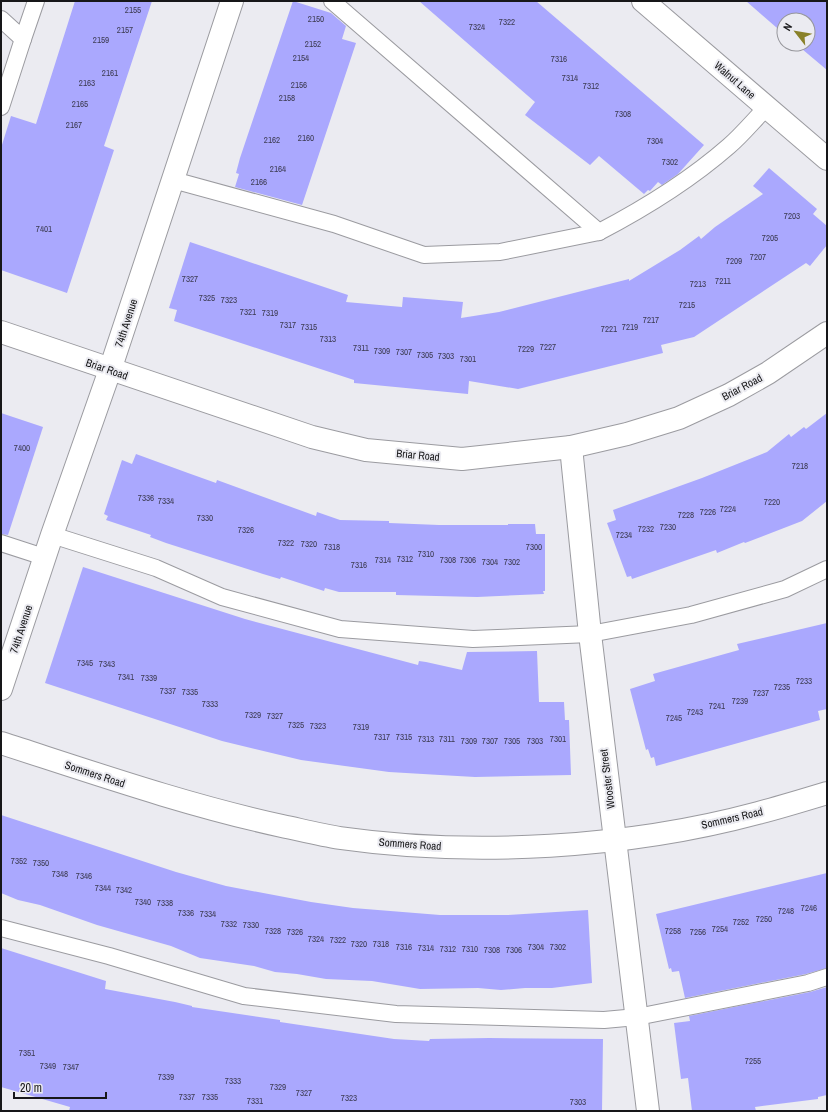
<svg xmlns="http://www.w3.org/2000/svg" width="828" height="1112" viewBox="0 0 828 1112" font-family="'Archivo Narrow',sans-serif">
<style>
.building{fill:#aaa8fe}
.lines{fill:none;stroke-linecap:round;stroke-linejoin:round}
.lane-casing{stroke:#9b9ba0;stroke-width:18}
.street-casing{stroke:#9b9ba0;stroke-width:24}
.lane{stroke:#fff;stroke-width:16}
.street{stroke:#fff;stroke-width:22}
.labels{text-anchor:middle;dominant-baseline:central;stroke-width:4;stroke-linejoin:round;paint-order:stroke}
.number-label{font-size:9px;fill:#3c3b52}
.street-label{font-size:11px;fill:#171719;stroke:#ebebf1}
</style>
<rect width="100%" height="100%" fill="#ebebf1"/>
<g class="building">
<polygon points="75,1 152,1 104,146 114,150 67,293 1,270 1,148 11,116 36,124"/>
<polygon points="293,1 331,13 346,26 342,39 356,43 302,205 235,187 239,174 236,173 240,158"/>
<polygon points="419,1 536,1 704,145 678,174 662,185 658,182 650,191 648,190 644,194 599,156 590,165 525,115 535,102"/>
<polygon points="746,1 827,1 827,70 796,44 808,44 808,20 784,20 784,34"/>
<polygon points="769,168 817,209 813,214 827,226 827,245 810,266 806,263 694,337 661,345 663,353 518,389 469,381 468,394 354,383 354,380 174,321 177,310 169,308 190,242 348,295 346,302 402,307 403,297 463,302 461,318 499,312 629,279 629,281 680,250 699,236 701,239 715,227 763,194 753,186"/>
<polygon points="1,413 43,427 8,535 1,534"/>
<polygon points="827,413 827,501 802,521 745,543 744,542 717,553 716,550 632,579 631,576 627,577 607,523 616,520 613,510 702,478 767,452 789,434 791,437 804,427 806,429"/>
<polygon points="136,454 188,473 216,483 217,480 316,516 317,512 340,520 389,521 389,523 439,525 508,525 508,524 535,524 536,534 545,534 545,591 543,591 544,594 477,597 396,595 396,592 339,592 325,588 324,591 281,577 280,579 263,574 166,543 150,537 151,535 106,520 108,516 104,514 122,460 132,464"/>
<polygon points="83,567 245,619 418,665 419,661 426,662 462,670 467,652 537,651 539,702 564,702 565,720 569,720 571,775 475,777 440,775 389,772 301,760 222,741 45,683"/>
<polygon points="827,623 827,709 818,711 820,720 656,766 654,757 651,758 648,749 646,750 630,689 655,681 653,674 739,650 737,644"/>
<polygon points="1,815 176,872 226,886 311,902 353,908 440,915 508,915 588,910 592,983 552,988 525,988 501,990 478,988 420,989 372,981 326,979 297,974 275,972 254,966 200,958 171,946 97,925 40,905 18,900 1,893"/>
<polygon points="827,873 827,968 806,974 685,998 679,971 672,972 671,968 669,969 656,914"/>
<polygon points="1,948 106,981 105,989 175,1002 192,1006 192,1007 280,1020 280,1022 394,1039 429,1041 430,1039 489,1038 603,1039 602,1111 69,1111 70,1107 1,1087"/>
<polygon points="827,987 827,1095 818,1097 818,1099 755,1107 756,1111 692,1111 688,1078 681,1079 674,1023 690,1021 689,1016 810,992"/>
</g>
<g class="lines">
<g class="lane-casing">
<g id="lane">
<path d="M332,1L599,232C645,208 689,181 729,146C742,135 754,120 767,107"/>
<polyline points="1,19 23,39 36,1"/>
<polyline points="1,107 23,39"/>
<polyline points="173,180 334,224 424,255 500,252 599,232"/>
<polyline points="52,535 156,568 222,597 340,629 473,639 590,634 691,615 785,589 827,569"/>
<polyline points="1,543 44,557"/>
<polyline points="1,928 109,956 244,996 396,1014 604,1020 637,1017 808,983 827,977"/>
</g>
</g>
<g class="street-casing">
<g id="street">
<polyline points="643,1 827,159"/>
<polyline points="1,332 312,437 366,450 462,459 571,447 627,434 679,418 729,395 768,373 827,333"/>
<polyline points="571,447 590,634 648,1111"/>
<polyline points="1,689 52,535 110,370 232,1"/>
<path d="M1,743C94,773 186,805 282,826C301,830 321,835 340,838C473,857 628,848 758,813C781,807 804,800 827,793"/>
</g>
</g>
<use href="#lane" class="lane"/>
<use href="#street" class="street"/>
</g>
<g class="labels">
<g class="number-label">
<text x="133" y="10">2155</text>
<text x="316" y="19">2150</text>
<text x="507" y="22">7322</text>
<text x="477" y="27">7324</text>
<text x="125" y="30">2157</text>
<text x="101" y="40">2159</text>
<text x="313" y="44">2152</text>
<text x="301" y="58">2154</text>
<text x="559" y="59">7316</text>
<text x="110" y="73">2161</text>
<text x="570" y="78">7314</text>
<text x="87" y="83">2163</text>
<text x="299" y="85">2156</text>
<text x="591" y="86">7312</text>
<text x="287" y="98">2158</text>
<text x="80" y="104">2165</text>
<text x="623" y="114">7308</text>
<text x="74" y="125">2167</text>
<text x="306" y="138">2160</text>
<text x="272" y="140">2162</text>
<text x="655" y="141">7304</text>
<text x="670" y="162">7302</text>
<text x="278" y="169">2164</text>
<text x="259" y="182">2166</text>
<text x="792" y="216">7203</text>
<text x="44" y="229">7401</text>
<text x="770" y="238">7205</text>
<text x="758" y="257">7207</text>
<text x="734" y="261">7209</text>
<text x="190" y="279">7327</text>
<text x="723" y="281">7211</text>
<text x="698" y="284">7213</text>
<text x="207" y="298">7325</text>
<text x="229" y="300">7323</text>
<text x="687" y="305">7215</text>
<text x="248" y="312">7321</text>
<text x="270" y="313">7319</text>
<text x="651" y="320">7217</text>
<text x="288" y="325">7317</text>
<text x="309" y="327">7315</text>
<text x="630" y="327">7219</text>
<text x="609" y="329">7221</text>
<text x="328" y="339">7313</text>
<text x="548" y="347">7227</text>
<text x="361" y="348">7311</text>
<text x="526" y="349">7229</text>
<text x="382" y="351">7309</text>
<text x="404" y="352">7307</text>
<text x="425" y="355">7305</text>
<text x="446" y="356">7303</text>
<text x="468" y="359">7301</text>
<text x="22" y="448">7400</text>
<text x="800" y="466">7218</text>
<text x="146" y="498">7336</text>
<text x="166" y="501">7334</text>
<text x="772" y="502">7220</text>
<text x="728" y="509">7224</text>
<text x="708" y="512">7226</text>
<text x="686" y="515">7228</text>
<text x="205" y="518">7330</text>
<text x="668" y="527">7230</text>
<text x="646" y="529">7232</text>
<text x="246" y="530">7326</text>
<text x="624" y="535">7234</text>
<text x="286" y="543">7322</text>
<text x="309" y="544">7320</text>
<text x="332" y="547">7318</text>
<text x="534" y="547">7300</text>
<text x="426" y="554">7310</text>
<text x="405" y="559">7312</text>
<text x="383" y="560">7314</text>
<text x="448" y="560">7308</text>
<text x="468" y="560">7306</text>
<text x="490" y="562">7304</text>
<text x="512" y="562">7302</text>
<text x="359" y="565">7316</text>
<text x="85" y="663">7345</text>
<text x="107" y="664">7343</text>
<text x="126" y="677">7341</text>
<text x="149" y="678">7339</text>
<text x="804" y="681">7233</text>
<text x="782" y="687">7235</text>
<text x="168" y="691">7337</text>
<text x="190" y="692">7335</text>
<text x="761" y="693">7237</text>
<text x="740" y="701">7239</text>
<text x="210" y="704">7333</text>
<text x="717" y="706">7241</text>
<text x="695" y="712">7243</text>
<text x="253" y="715">7329</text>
<text x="275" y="716">7327</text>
<text x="674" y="718">7245</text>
<text x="296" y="725">7325</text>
<text x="318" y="726">7323</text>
<text x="361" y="727">7319</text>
<text x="382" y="737">7317</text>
<text x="404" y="737">7315</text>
<text x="426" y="739">7313</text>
<text x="447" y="739">7311</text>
<text x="558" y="739">7301</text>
<text x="469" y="741">7309</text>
<text x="490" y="741">7307</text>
<text x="512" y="741">7305</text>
<text x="535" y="741">7303</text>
<text x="19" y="861">7352</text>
<text x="41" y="863">7350</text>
<text x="60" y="874">7348</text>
<text x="84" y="876">7346</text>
<text x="103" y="888">7344</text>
<text x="124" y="890">7342</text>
<text x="143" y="902">7340</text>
<text x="165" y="903">7338</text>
<text x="809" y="908">7246</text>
<text x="786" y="911">7248</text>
<text x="186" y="913">7336</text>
<text x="208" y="914">7334</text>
<text x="764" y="919">7250</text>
<text x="741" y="922">7252</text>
<text x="229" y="924">7332</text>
<text x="251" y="925">7330</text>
<text x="720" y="929">7254</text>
<text x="273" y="931">7328</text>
<text x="673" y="931">7258</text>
<text x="295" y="932">7326</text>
<text x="698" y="932">7256</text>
<text x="316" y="939">7324</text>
<text x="338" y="940">7322</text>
<text x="359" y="944">7320</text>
<text x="381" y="944">7318</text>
<text x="404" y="947">7316</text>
<text x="536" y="947">7304</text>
<text x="558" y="947">7302</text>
<text x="426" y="948">7314</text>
<text x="448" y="949">7312</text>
<text x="470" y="949">7310</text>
<text x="492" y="950">7308</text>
<text x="514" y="950">7306</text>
<text x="27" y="1053">7351</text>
<text x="753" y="1061">7255</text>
<text x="48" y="1066">7349</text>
<text x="71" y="1067">7347</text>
<text x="166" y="1077">7339</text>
<text x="233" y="1081">7333</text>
<text x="278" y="1087">7329</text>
<text x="304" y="1093">7327</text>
<text x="187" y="1097">7337</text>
<text x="210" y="1097">7335</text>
<text x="349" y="1098">7323</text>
<text x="255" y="1101">7331</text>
<text x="578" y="1102">7303</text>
</g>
<g class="street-label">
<text transform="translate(735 80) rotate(41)">Walnut Lane</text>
<text transform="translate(126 323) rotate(-72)">74th Avenue</text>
<text transform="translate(107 369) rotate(19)">Briar Road</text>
<text transform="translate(742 387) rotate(-28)">Briar Road</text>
<text transform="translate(418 455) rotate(5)">Briar Road</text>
<text transform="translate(21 629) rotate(-72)">74th Avenue</text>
<text transform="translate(95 774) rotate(18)">Sommers Road</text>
<text transform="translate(607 779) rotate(-97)">Wooster Street</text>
<text transform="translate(732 818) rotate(-13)">Sommers Road</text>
<text transform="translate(410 844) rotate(4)">Sommers Road</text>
</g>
</g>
<rect width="828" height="1112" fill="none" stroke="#171719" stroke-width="4"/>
<g transform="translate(796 32) rotate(301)"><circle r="19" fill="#ebebf1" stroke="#96969b"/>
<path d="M0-3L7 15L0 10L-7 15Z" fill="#898129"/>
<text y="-6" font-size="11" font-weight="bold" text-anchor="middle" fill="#171719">N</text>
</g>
<path d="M14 1092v6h92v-6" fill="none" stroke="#171719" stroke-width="2"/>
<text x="20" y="1092" font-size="12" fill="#171719" stroke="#ebebf1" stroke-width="3" paint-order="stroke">20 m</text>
</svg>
